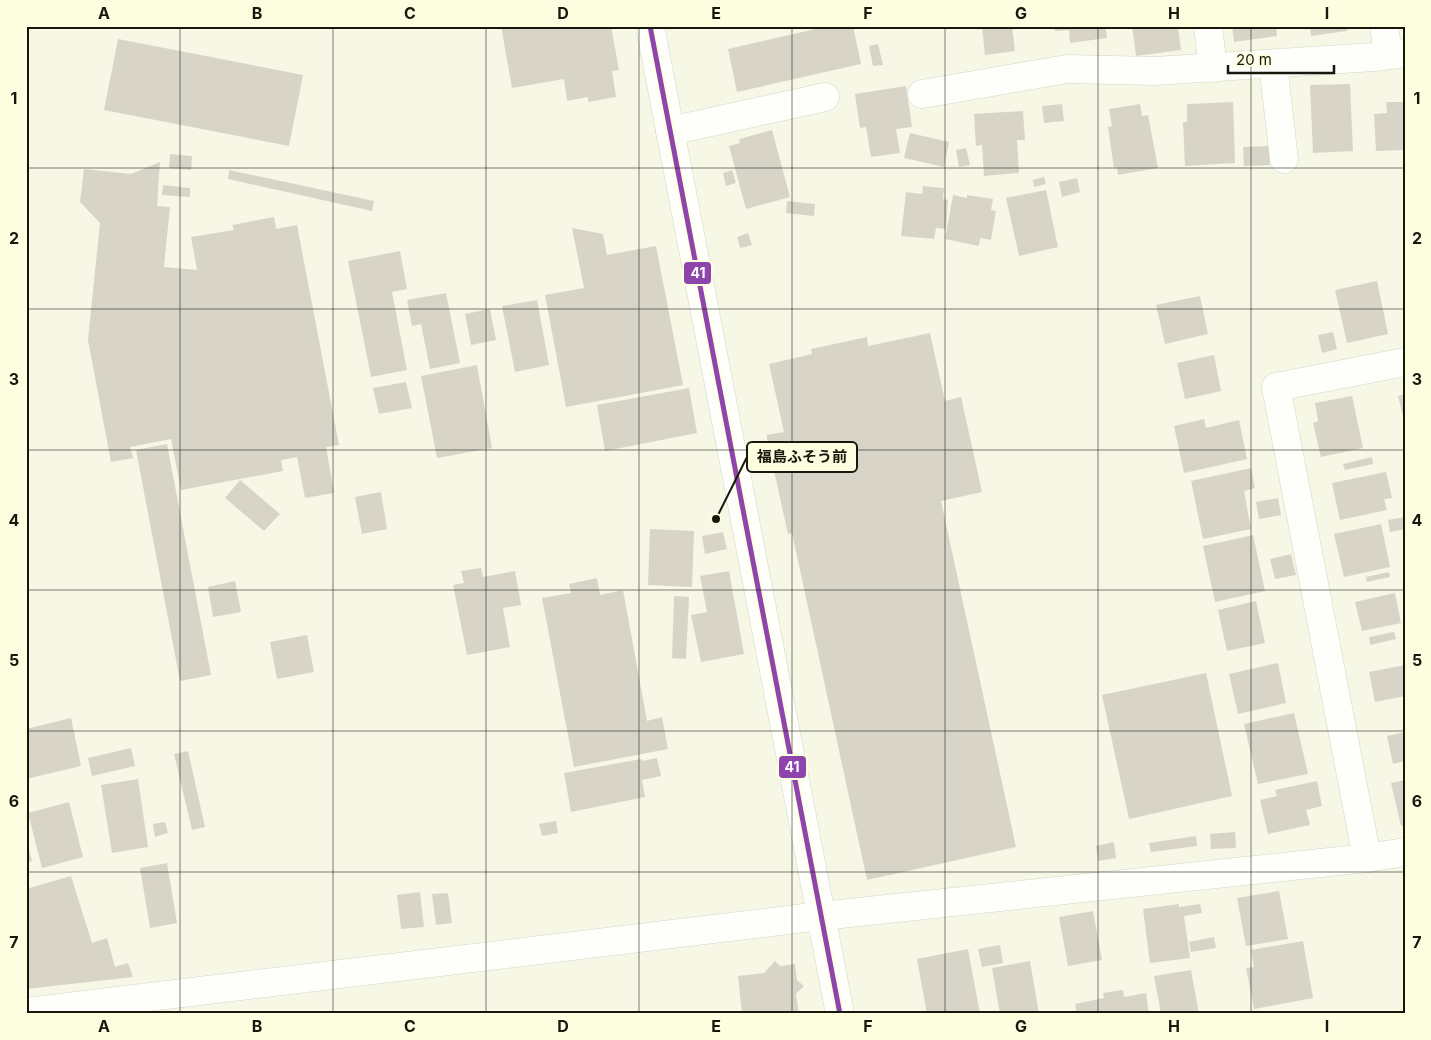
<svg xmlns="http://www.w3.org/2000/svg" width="1431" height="1040" viewBox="0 0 1431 1040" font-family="Inter,'Noto Sans JP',sans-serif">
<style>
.building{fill:#d8d5c8}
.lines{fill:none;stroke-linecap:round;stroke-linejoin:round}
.minor-casing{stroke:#d5d5c8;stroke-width:29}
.tertiary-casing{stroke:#d5d5c8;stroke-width:29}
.minor{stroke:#fefefb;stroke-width:28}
.tertiary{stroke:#fefefb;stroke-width:28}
.bus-1-casing{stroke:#fdfedf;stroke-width:9}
.bus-1{stroke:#8e44ad;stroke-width:5}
.grid{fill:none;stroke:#17170c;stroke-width:1;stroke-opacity:0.55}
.leader{fill:none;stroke:#17170c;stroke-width:2}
.callout-dot{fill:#17170c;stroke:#fdfedf;stroke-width:2}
.callout{fill:#fdfedf;stroke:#17170c;stroke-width:2}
.callout-label{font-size:15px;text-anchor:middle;font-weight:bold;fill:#17170c}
.line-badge{stroke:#fdfedf;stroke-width:2}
.badge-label{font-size:14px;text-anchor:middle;font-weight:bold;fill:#fff}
.neatline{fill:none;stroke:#17170c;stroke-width:2}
.grid-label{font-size:16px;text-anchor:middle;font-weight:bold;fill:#17170c}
</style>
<rect width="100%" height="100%" fill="#f7f7e6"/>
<g class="building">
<polygon points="501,26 611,26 619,70 612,71 616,97 588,102 588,97 567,101 564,79 512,88"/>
<polygon points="828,26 853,26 861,64 737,92 728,49"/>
<polygon points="982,26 1012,26 1015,51 985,55"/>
<polygon points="1054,26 1105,26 1107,38 1070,43 1069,30 1055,31"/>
<polygon points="1132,26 1178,26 1181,50 1136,56"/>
<polygon points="1232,26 1276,26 1277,36 1234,42"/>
<polygon points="1310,26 1347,26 1347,31 1311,36"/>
<polygon points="118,39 303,75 289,146 104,110"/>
<polygon points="878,44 883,65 873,66 869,46"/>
<polygon points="1350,84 1353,151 1313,153 1310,85"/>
<polygon points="906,86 912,127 896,129 900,153 871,157 866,127 860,128 855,94"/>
<polygon points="1233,102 1235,163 1185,166 1183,122 1187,122 1187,104"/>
<polygon points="1386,102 1405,102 1405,150 1376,151 1374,114 1387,113"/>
<polygon points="1062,104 1064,121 1044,123 1042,106"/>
<polygon points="1140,104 1142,116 1148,115 1158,168 1118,175 1117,167 1114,168 1108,127 1112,126 1109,109"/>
<polygon points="1023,111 1025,140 1017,140 1019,173 984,176 982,145 976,146 974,114"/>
<polygon points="772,130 790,197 746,209 729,146 740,143 739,139"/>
<polygon points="910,133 949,142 944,167 904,158"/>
<polygon points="1269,146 1270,165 1244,166 1243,147"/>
<polygon points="966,148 970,165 959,167 956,150"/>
<polygon points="170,154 192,156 191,170 169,168"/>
<polygon points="160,162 157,206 170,207 164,267 197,270 191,237 234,230 232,225 274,217 276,229 297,225 339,445 326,447 334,493 305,498 297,457 281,460 283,471 181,490 171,439 130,447 133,458 111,462 88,340 100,223 80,202 84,169 131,174"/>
<polygon points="229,170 374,201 372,211 228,179"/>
<polygon points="732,170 736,183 726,186 723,173"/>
<polygon points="1044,177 1046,184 1034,187 1033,180"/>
<polygon points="1077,178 1080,192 1062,197 1059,182"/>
<polygon points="163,185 190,188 190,197 162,195"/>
<polygon points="923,186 944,188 943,199 948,200 946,229 936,228 934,239 901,236 906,192 922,194"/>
<polygon points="1046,190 1058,247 1019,256 1006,198"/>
<polygon points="953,195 967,198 967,195 993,199 991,210 996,211 991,240 980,238 979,246 945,239"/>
<polygon points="787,201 815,204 814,216 786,213"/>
<polygon points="572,228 603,234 607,255 656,246 683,385 566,407 545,295 584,288"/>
<polygon points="748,233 752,245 740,248 737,237"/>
<polygon points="400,251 407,289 392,292 407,370 371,377 348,261"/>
<polygon points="1377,281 1388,334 1347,343 1335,290"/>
<polygon points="446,293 460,363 430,369 421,324 412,326 407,300"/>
<polygon points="1200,296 1208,334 1165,344 1156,305"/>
<polygon points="537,300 549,365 515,372 502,306"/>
<polygon points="490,309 496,340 471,345 465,314"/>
<polygon points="1333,332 1337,349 1322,353 1318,335"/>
<polygon points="930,333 945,401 961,397 982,492 941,501 1016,847 867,880 792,533 788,534 767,439 767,435 784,432 769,364 812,354 811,349 867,337 868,346"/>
<polygon points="1214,355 1221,391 1185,399 1177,363"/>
<polygon points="477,365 492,448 437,458 421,376"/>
<polygon points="406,382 412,408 379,414 373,388"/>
<polygon points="689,388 697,433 605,451 597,405"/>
<polygon points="1405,394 1405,420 1404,420 1398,396"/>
<polygon points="1352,396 1363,448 1321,457 1313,423 1318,421 1315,403"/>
<polygon points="1204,419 1206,428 1239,420 1247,459 1184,473 1174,426"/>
<polygon points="167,444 211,675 180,681 136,450"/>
<polygon points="1372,457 1373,464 1345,470 1343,464"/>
<polygon points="1251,468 1255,488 1244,491 1251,529 1203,539 1191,481"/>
<polygon points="1386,472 1392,498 1384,499 1387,510 1340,520 1332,483"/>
<polygon points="240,480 280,514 264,531 225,498"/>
<polygon points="381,492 387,529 362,534 355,497"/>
<polygon points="1278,498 1281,515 1259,519 1256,502"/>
<polygon points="1405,517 1405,529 1390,532 1388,520"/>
<polygon points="1381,524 1390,567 1344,577 1334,534"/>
<polygon points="650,529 694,531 692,587 648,585"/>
<polygon points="723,532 727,549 705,554 702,536"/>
<polygon points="1253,535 1265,591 1215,602 1203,546"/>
<polygon points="1291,554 1296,575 1275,579 1270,559"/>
<polygon points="481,568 483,577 515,571 521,605 503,608 510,647 467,655 453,585 464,583 461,571"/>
<polygon points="729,571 744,654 701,662 691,615 707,612 700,576"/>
<polygon points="1389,572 1390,577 1367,582 1366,577"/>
<polygon points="597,578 600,595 623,590 647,721 662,717 668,749 574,767 542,598 571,593 569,584"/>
<polygon points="235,581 241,612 213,617 208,587"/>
<polygon points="1395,593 1401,623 1362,631 1355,602"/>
<polygon points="674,596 689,597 686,659 672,658"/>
<polygon points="1256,601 1265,643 1227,651 1218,610"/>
<polygon points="1394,632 1396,639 1370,645 1369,637"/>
<polygon points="307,635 314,672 277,679 270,642"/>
<polygon points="1278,663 1286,703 1238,714 1229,674"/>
<polygon points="1405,665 1405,696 1375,702 1369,672"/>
<polygon points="1206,673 1232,796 1129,819 1102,695"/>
<polygon points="1294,713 1308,774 1258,784 1244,724"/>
<polygon points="71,718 81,766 26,779 26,729"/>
<polygon points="1405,732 1405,761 1393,764 1387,736"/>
<polygon points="131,748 135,766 92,776 88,758"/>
<polygon points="188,751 205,827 192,830 174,754"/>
<polygon points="657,758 661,776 642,780 645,797 571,812 564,773 641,759 642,761"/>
<polygon points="138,779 148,847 112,853 101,785"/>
<polygon points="1405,780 1405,825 1401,826 1391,783"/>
<polygon points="1317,781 1322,806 1306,810 1310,825 1268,834 1260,800 1277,796 1275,790"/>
<polygon points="69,802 83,857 42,868 28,813"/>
<polygon points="556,821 558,833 542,836 539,824"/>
<polygon points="165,822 168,833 155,837 153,824"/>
<polygon points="1235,832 1236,848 1211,849 1210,834"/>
<polygon points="1196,836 1197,846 1151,852 1149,843"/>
<polygon points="26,839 32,861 26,863"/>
<polygon points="1114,842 1116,858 1098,861 1096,846"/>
<polygon points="167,863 177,923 150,928 140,868"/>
<polygon points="71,876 92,943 107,938 115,967 128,963 133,977 26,989 26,889"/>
<polygon points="1279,891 1288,939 1246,946 1237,898"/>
<polygon points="420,892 424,927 401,929 397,895"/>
<polygon points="448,893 452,923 436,925 432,894"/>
<polygon points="1179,904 1179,907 1200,904 1202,913 1184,916 1190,958 1150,963 1143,909"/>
<polygon points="1093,911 1102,960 1068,966 1059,917"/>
<polygon points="1214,937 1216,948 1191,952 1189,942"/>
<polygon points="1303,941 1313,998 1254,1009 1246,968 1254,967 1251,950"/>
<polygon points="1000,945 1003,963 982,967 978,949"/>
<polygon points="968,949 980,1014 927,1014 917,959"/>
<polygon points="775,961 780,966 795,964 797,980 804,986 796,994 799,1014 742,1014 738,976 764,973"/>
<polygon points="1030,961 1039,1014 1000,1014 992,968"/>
<polygon points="1191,970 1199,1014 1161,1014 1154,976"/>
<polygon points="1123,990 1124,997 1146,993 1149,1014 1077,1014 1075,1004 1104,998 1103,993"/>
</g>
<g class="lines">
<g class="minor-casing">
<g id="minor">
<polyline points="1208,26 1213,68"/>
<polyline points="1384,26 1388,55"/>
<polyline points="1273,64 1284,159"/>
<polyline points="922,94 1067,69 1155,71 1374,57 1405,53"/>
<polyline points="670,131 825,97"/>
<polyline points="1367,858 1276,387 1405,362"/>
<polyline points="26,1012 821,916 1367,858 1405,852"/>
</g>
</g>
<g class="tertiary-casing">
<polyline id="tertiary" points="650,26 840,1014"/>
</g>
<use href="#minor" class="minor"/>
<use href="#tertiary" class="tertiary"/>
<g class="bus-1-casing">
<polyline id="bus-1" points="650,26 840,1014"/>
</g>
<use href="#bus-1" class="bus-1"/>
</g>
<path class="grid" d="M180,26V1014M333,26V1014M486,26V1014M639,26V1014M792,26V1014M945,26V1014M1098,26V1014M1251,26V1014M26,168H1405M26,309H1405M26,450H1405M26,590H1405M26,731H1405M26,872H1405"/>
<path class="leader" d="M716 519L747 457"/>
<circle class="callout-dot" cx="716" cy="519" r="5"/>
<rect class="callout" x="747" y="442" width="110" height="30" rx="5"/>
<g class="callout-label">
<text x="802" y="462">福島ふそう前</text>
</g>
<g class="line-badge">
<rect x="683" y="261" width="29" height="24" rx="5" fill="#8e44ad"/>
<rect x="778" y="755" width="29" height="24" rx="5" fill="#8e44ad"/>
</g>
<g class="badge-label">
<text x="698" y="278">41</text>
<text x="792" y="772">41</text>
</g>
<rect width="1431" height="1040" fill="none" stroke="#fdfedf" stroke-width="55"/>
<path d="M1228 65v8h106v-8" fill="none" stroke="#17170c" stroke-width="2.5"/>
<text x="1236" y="65" font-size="15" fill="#17170c" stroke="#fdfedf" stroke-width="4" paint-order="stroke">20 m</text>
<rect x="28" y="28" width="1376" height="984" class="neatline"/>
<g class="grid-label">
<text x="104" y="19">A</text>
<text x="257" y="19">B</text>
<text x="410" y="19">C</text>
<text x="563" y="19">D</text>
<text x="716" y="19">E</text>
<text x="868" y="19">F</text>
<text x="1021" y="19">G</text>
<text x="1174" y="19">H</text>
<text x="1327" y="19">I</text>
<text x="14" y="104">1</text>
<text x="1417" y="104">1</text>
<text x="14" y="244">2</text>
<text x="1417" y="244">2</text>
<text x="14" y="385">3</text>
<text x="1417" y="385">3</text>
<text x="14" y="526">4</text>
<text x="1417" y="526">4</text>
<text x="14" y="666">5</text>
<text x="1417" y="666">5</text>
<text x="14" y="807">6</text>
<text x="1417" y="807">6</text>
<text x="14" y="948">7</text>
<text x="1417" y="948">7</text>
<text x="104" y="1032">A</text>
<text x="257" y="1032">B</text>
<text x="410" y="1032">C</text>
<text x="563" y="1032">D</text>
<text x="716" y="1032">E</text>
<text x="868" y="1032">F</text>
<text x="1021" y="1032">G</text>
<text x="1174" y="1032">H</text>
<text x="1327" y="1032">I</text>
</g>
</svg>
